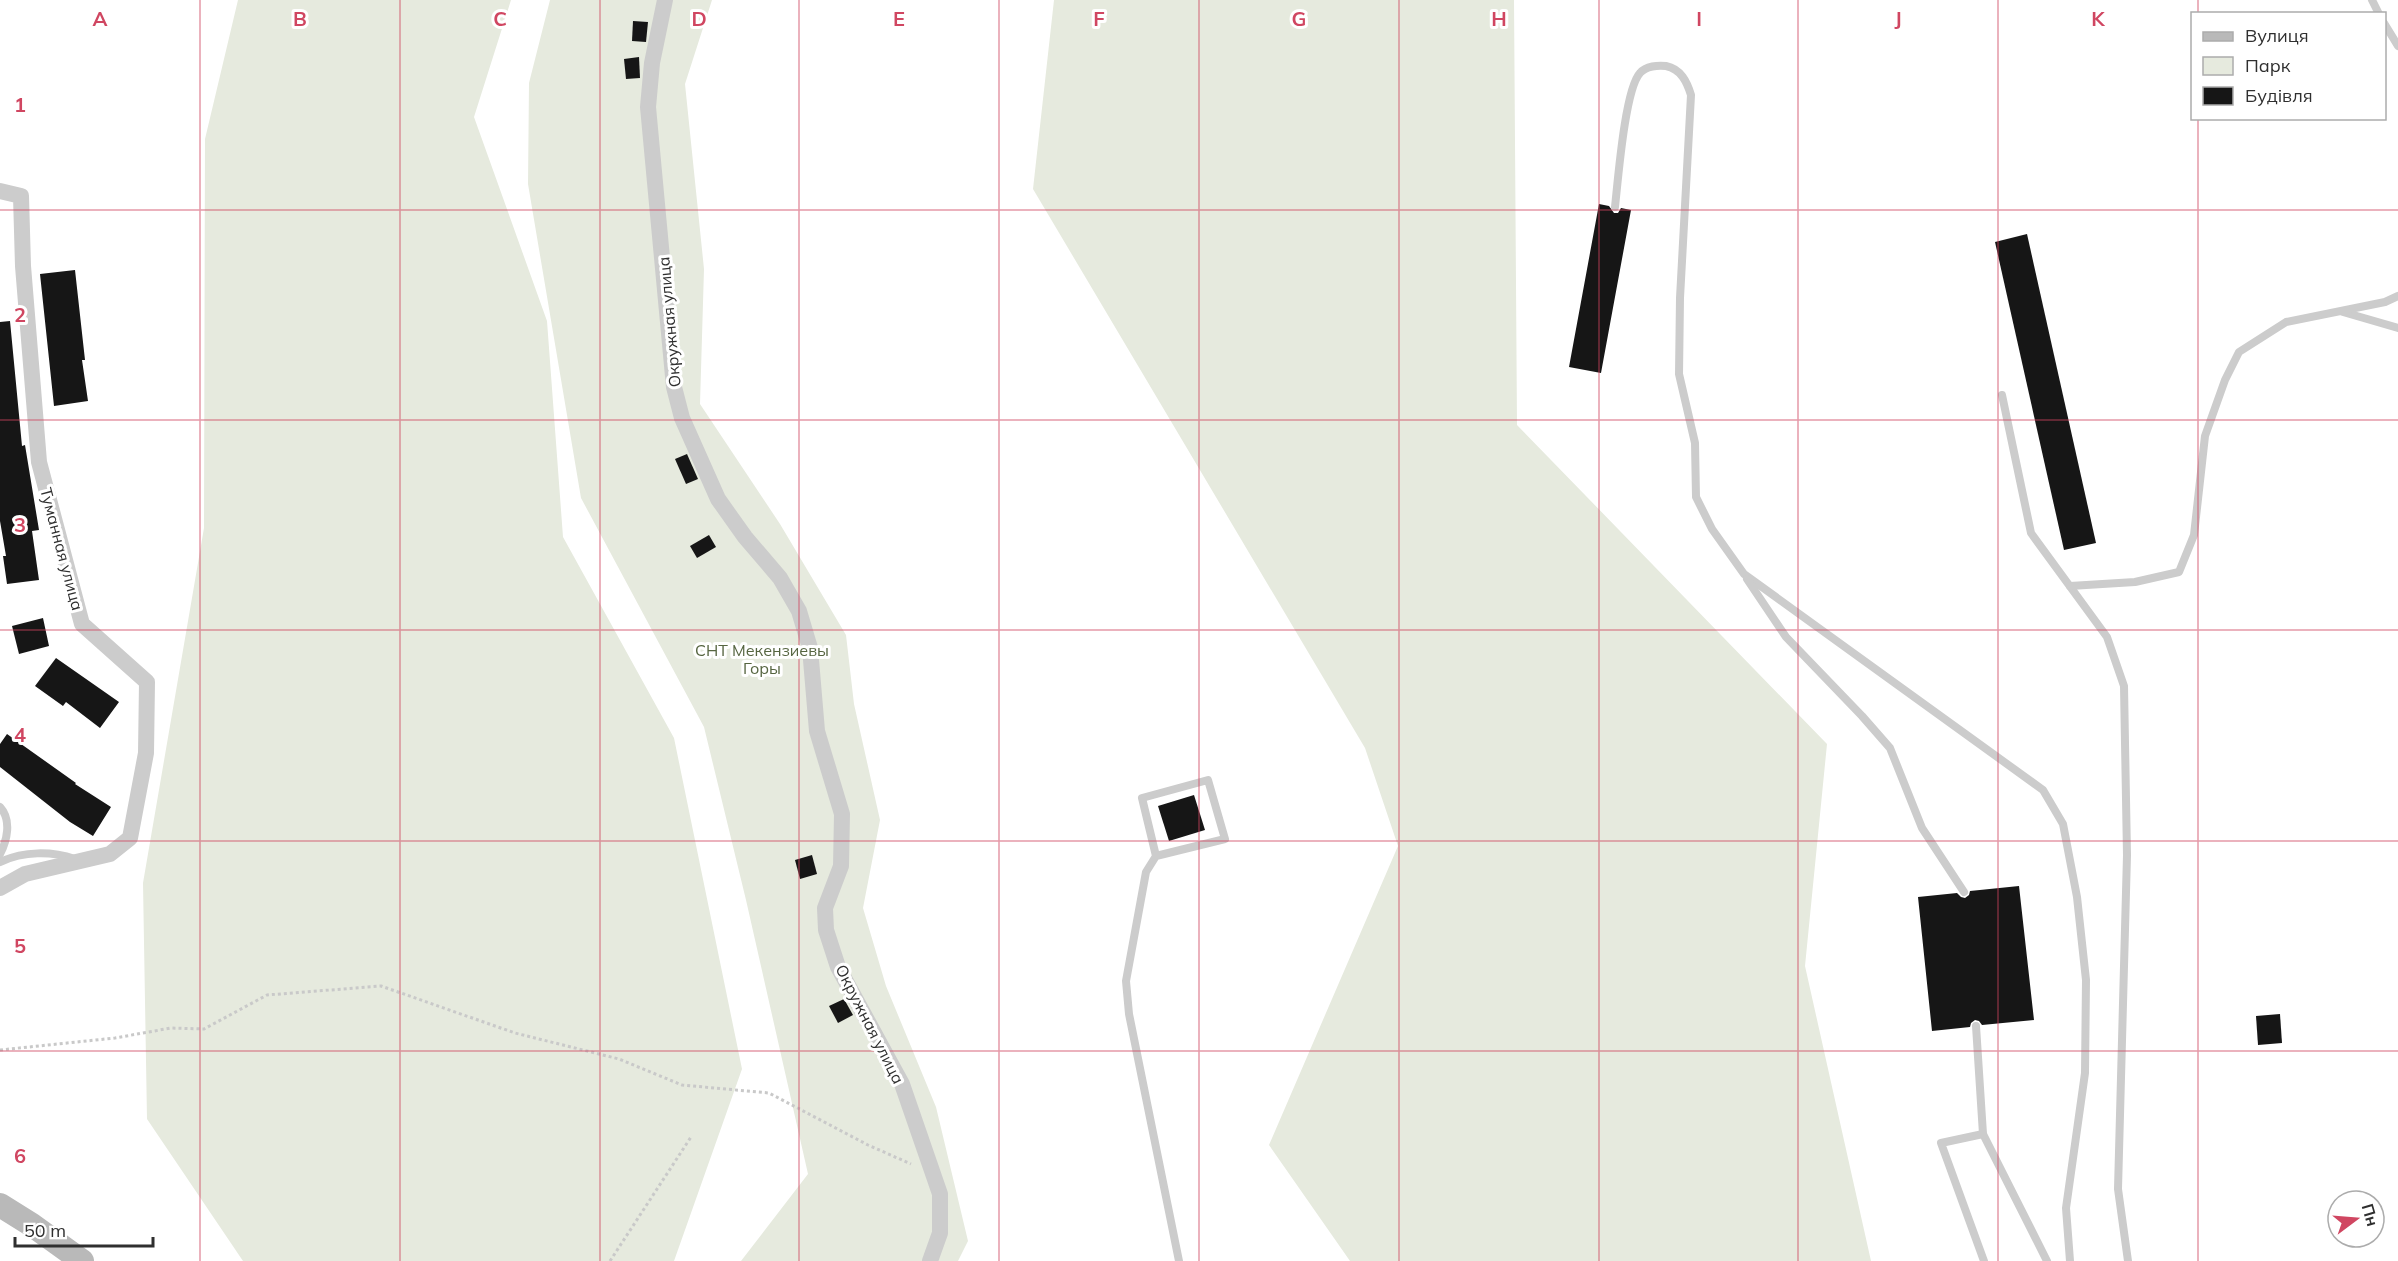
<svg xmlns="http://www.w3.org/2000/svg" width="2398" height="1261" viewBox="0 0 2398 1261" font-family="Mulish,sans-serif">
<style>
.green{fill:#e6eade}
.building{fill:#161616}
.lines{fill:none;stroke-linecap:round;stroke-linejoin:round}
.path{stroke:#c9c9c9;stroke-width:3;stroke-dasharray:3 3;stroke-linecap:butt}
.lane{stroke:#ccc;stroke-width:8}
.street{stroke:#ccc;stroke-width:16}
.secondary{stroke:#b9b9b9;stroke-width:24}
.grid{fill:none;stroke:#d04661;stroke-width:1.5;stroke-opacity:0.55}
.labels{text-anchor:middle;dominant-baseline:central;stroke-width:6;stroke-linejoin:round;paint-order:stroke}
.street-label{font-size:16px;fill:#2f2f2f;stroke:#fff}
.park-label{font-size:16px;fill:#566541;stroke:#fff}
.grid-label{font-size:20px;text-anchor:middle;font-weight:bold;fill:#d04661;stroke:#fff;stroke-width:6;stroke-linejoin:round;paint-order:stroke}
</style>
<rect width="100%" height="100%" fill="#fff"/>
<g class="green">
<polygon points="238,0 511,0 474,117 547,321 563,537 674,738 742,1069 674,1261 243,1261 147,1119 143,883 204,528 205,139"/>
<polygon points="550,0 712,0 685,84 704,269 700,404 780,524 846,635 854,704 880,820 863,908 886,986 936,1107 968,1241 958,1261 741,1261 808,1174 746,900 704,727 581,498 528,184 529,83"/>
<polygon points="1054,0 1514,0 1517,425 1827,744 1805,966 1871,1261 1350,1261 1269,1145 1398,846 1365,748 1033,189"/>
</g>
<g class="building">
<polygon points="633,21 648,22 646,42 632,41"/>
<polygon points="639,57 640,78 626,79 624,59"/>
<polygon points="1599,204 1609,206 1614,213 1618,213 1621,208 1631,210 1601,373 1569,367"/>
<polygon points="2027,234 2096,543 2064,550 1995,242"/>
<polygon points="75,270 85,360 82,360 88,401 54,406 40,274"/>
<polygon points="10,321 22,446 25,445 39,530 32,531 39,580 7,584 3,556 6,556 0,521 0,322"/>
<polygon points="687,454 698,479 686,484 675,459"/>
<polygon points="709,535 716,547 697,558 690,546"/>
<polygon points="43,618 49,646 19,654 12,626"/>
<polygon points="56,658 119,702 100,728 66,702 63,706 35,686"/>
<polygon points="7,734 76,783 75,784 111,807 93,836 70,822 0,767 0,744"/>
<polygon points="1194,795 1205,830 1169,841 1158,806"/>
<polygon points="812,855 817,874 800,879 795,860"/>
<polygon points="2019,886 2034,1020 1982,1025 1979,1021 1975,1020 1971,1023 1970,1027 1932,1031 1918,897 1957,893 1961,897 1965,898 1969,895 1970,891"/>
<polygon points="844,999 853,1015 838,1023 829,1006"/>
<polygon points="2280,1014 2282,1043 2258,1045 2256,1016"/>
</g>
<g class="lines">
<g class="path">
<polyline points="0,1050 115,1038 171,1028 204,1029 267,995 381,986 515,1033 619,1059 682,1085 769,1093 868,1145 911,1164"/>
<polyline points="610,1261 691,1137"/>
</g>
<g class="lane">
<polyline points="2372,0 2379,14"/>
<polyline points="2384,23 2398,46"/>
<path d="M1615,207C1618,180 1625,89 1640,73C1646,66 1658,65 1666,66C1681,69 1687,82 1691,95L1680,298L1679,374L1695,443L1696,497L1712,529L1744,574L2043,790L2063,824L2077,897L2086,980L2085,1073L2066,1208L2070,1261"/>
<polyline points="2343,312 2398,328"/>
<polyline points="2002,395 2031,533 2107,637 2124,686 2127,855 2118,1189 2128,1261"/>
<polyline points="1747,579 1786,637 1862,716 1890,748 1922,828 1964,892"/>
<polyline points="2070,586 2135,582 2179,572 2194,535 2205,436 2225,380 2239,352 2286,322 2385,302 2398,296"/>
<path d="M0,807C12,820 7,841 0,854"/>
<polyline points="1156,856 1142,798 1208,780 1225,839 1156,856 1146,872 1126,981 1129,1014 1179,1261"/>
<path d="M0,862C24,851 51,851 75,859"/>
<polyline points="1976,1026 1983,1134 2047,1261"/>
<polyline points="1983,1134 1941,1143 1984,1261"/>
</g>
<g class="street">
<polyline points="665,0 652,63 648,107 674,387 682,418 718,499 745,537 780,578 799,611 810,648 817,731 842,814 841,866 825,908 826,930 838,967 902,1084 940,1194 940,1233 930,1261"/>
<polyline points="0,191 21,196 23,266 39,462 82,624 147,682 146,753 130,838 110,854 25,874 0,888"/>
</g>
<polyline class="secondary" points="0,1205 32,1225 82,1261"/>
</g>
<path class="grid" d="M200,0V1261M400,0V1261M600,0V1261M799,0V1261M999,0V1261M1199,0V1261M1399,0V1261M1599,0V1261M1798,0V1261M1998,0V1261M2198,0V14M2198,118V1261M0,210H2398M0,420H2398M0,630H2398M0,841H2398M0,1051H2398"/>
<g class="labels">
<g class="street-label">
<text transform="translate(669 322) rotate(-95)">Окружная улица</text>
<text transform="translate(62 549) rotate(75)">Туманная улица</text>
<text transform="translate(870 1024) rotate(63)">Окружная улица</text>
</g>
<g class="park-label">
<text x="762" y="650">СНТ Мекензиевы<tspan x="762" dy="18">Горы</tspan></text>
</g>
</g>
<g class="grid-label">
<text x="100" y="26">A</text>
<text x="300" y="26">B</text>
<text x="500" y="26">C</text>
<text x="699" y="26">D</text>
<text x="899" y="26">E</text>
<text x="1099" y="26">F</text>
<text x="1299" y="26">G</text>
<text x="1499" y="26">H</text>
<text x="1699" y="26">I</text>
<text x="1898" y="26">J</text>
<text x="2098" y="26">K</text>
<text x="20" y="112">1</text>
<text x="20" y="322">2</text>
<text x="20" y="532">3</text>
<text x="20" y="742">4</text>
<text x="20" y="953">5</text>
<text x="20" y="1163">6</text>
</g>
<rect x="2191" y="12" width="195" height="108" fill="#ffffff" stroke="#acacac" stroke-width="1.5"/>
<rect x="2203" y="32" width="30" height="9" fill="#b9b9b9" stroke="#acacac" stroke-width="1.5"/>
<text x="2245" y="42" font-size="18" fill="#2f2f2f">Вулиця</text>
<rect x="2203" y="57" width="30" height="18" fill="#e6eade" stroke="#acacac" stroke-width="1.5"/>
<text x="2245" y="72" font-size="18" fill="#2f2f2f">Парк</text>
<rect x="2203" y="87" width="30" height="18" fill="#161616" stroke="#acacac" stroke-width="1.5"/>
<text x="2245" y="102" font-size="18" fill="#2f2f2f">Будівля</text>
<g transform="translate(2356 1219) rotate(74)"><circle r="28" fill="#ffffff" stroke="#acacac" stroke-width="1.5"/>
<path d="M0-4.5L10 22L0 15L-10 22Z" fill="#d04661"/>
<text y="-9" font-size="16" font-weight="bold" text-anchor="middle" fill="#2f2f2f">Пн</text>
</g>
<path d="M15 1237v9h138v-9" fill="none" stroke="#2f2f2f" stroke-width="3"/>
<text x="24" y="1237" font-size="18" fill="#2f2f2f" stroke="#ffffff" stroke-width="4.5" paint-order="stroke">50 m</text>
</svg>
